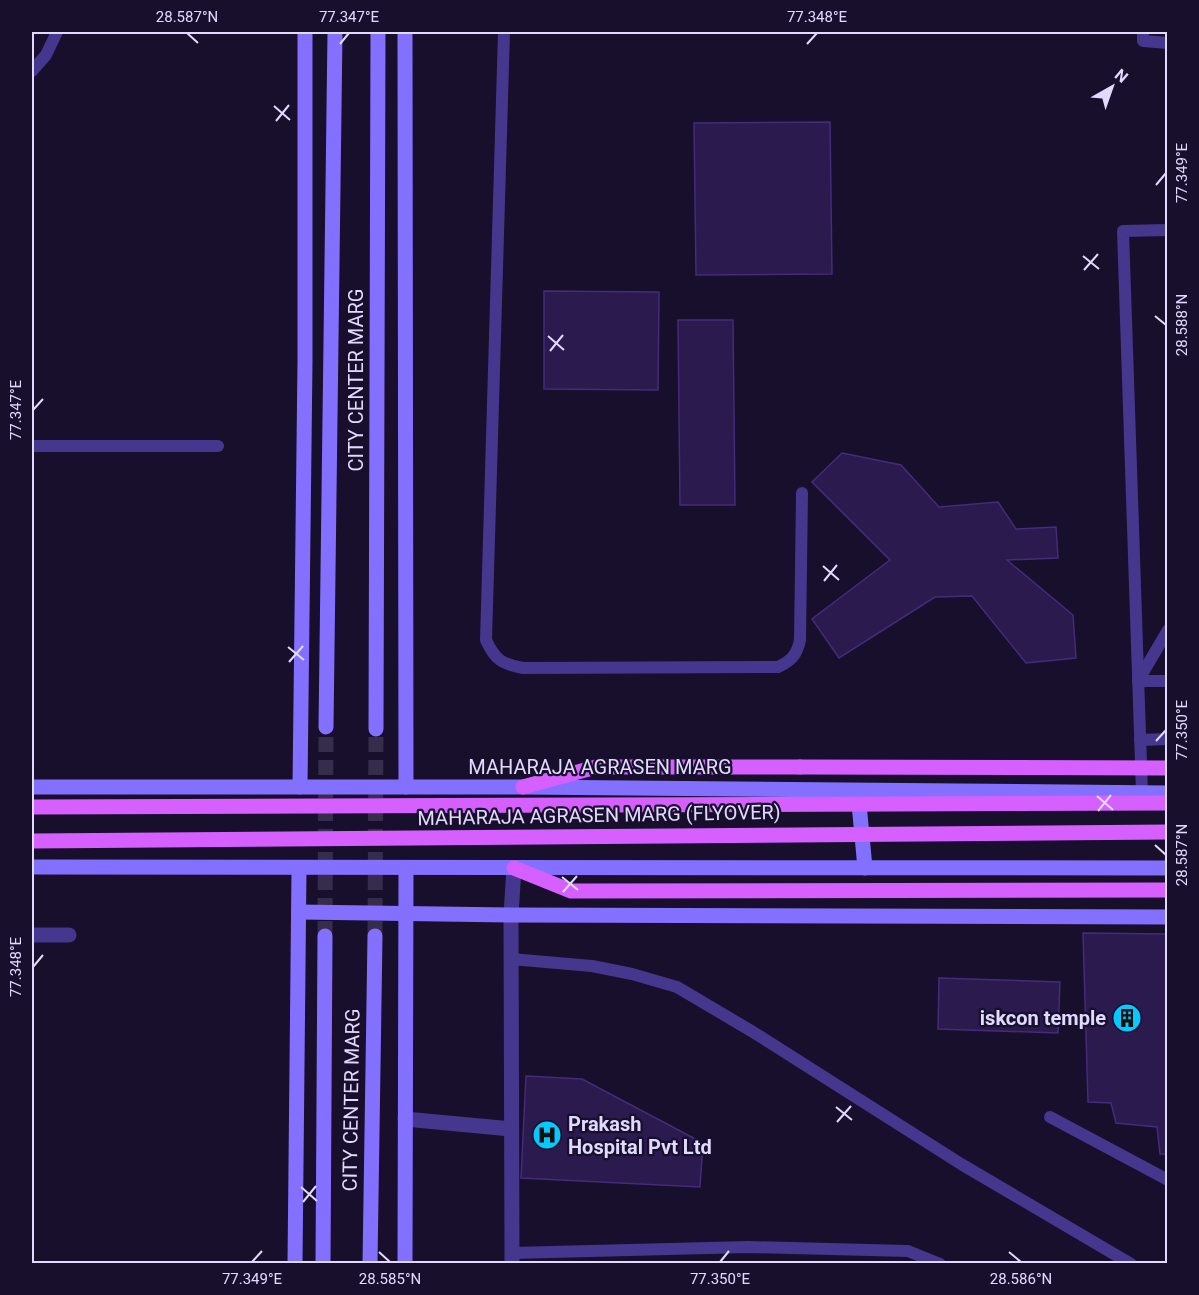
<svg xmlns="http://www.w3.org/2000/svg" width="1199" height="1295" viewBox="0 0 1199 1295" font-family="Roboto,sans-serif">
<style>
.building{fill:#2a1a4d;stroke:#442b7b;stroke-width:1.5}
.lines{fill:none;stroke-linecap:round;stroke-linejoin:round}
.secondary-tunnel{stroke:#352d4b;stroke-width:15;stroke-dasharray:15 8;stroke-linecap:butt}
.lane{stroke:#45378d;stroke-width:12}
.street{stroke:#45378d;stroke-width:15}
.secondary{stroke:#8470ff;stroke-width:15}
.primary{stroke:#d660ff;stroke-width:15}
.primary-bridge{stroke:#d660ff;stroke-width:15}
.ticks{fill:none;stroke:#e2d9ff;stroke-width:2}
.labels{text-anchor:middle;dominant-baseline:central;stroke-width:4.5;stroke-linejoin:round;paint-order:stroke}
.street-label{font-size:20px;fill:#e2d9ff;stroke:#170f2b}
.poi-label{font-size:20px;font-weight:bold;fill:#e2d9ff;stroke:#170f2b;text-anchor:end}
.neatline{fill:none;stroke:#e2d9ff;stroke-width:2}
.ticks-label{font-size:15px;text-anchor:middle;fill:#e2d9ff}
</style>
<rect width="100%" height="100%" fill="#170f2b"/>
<g class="building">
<polygon points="830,122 832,274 696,275 694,123"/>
<polygon points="544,291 659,292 658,390 544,389"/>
<polygon points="678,320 733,320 735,505 680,505"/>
<polygon points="842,453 901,465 939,507 998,502 1016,529 1056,527 1058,558 1007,560 1073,615 1076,658 1026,663 972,596 935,597 839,658 812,619 890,560 812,482"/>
<polygon points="1083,933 1168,934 1168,1154 1160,1154 1157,1127 1116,1123 1111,1103 1088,1102"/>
<polygon points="939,978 1060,982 1058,1033 938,1029"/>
<polygon points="526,1076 582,1079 703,1143 700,1187 521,1178"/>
</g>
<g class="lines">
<g class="secondary-tunnel">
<polyline points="325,936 326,727"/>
<polyline points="375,936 376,729"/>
</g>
<g class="lane">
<path d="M504,32L486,640C495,660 502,664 523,668L778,667C791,661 797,655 800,640L802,493"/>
<polyline points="1143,32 1143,41 1168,43"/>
<polyline points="32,71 46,55 57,32"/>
<polyline points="32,446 218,446"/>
<polyline points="1138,681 1168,630"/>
<polyline points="1138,681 1168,681"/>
<polyline points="1140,740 1168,739"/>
<polyline points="1142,793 1123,231 1168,230"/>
<polyline points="511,959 592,966 632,974 677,987 753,1032 961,1164 1131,1264"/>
<polyline points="1050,1117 1168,1180"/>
<polyline points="512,1253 748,1247 908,1251 940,1264"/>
</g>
<g class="street">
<polyline points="32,935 69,935"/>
<polyline points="405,1119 511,1129"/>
<polyline points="512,1264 511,915 514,868"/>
</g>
<g class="secondary">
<polyline points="405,32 406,787"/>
<polyline points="326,727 335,32"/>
<polyline points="376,729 378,32"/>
<polyline points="32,787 523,787 1168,793"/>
<polyline points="300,787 305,361 305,32"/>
<polyline points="858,793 865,868"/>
<polyline points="32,867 1168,868"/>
<polyline points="299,912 511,915 1168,917"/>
<polyline points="295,1264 299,868"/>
<polyline points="323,1264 325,936"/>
<polyline points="370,1264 375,936"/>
<polyline points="405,1264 406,868"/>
</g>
<g class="primary">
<polyline points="523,787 596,767 800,767"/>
<polyline points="514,868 571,891 1168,890"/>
</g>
<g class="primary-bridge">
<polyline points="800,767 1168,768"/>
<polyline points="32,807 1168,803"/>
<polyline points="32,841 1168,832"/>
</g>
</g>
<path class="ticks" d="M187,33L198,43M340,44L349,33M807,44L817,33M274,106L290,120M276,121L289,105M1156,185L1166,173M1083,256L1099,269M1084,270L1098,254M1155,316L1166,325M548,336L564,350M550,351L563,335M33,410L43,399M823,566L839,580M824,581L837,565M288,647L304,660M289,662L303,646M1156,741L1166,730M1097,796L1113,810M1098,811L1111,795M1155,845L1166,855M562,877L578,890M563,892L577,876M33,967L43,955M836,1107L852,1120M837,1122L851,1106M301,1187L317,1201M303,1202L316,1186M379,1252L390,1262M1009,1252L1021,1262M252,1262L262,1251M720,1262L729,1251"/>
<defs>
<g id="building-disc" transform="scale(1.5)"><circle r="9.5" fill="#05c9ff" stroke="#170f2b"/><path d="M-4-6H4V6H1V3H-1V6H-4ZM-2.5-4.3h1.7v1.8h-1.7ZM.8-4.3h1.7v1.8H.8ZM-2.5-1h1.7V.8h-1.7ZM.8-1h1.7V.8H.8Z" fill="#111"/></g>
<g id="hospital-disc" transform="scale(1.5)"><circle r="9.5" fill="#05c9ff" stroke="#170f2b"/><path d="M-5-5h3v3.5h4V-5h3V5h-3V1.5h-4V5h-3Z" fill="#111"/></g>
</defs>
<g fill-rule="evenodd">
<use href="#building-disc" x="1127" y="1018"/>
<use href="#hospital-disc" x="547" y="1135"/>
</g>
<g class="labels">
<g class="street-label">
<text transform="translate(356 380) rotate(-90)">CITY CENTER MARG</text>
<text x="600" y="767">MAHARAJA AGRASEN MARG</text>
<text transform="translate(599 815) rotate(-1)">MAHARAJA AGRASEN MARG (FLYOVER)</text>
<text transform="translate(351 1100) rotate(-89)">CITY CENTER MARG</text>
</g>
<g class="poi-label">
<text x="1106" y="1018">iskcon temple</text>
<text x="568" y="1124" text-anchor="start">Prakash<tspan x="568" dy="23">Hospital Pvt Ltd</tspan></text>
</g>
</g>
<rect width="1199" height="1295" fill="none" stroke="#170f2b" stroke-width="66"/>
<g transform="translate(1112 87) rotate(40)" stroke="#170f2b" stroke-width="4.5" paint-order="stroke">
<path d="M0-4.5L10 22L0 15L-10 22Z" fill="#e2d9ff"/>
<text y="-9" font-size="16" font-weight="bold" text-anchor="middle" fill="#e2d9ff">N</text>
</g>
<rect x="33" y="33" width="1133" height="1229" class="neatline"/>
<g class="ticks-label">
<text x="187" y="22">28.587°N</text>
<text x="349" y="22">77.347°E</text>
<text x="817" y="22">77.348°E</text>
<text transform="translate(1182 173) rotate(-90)" y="5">77.349°E</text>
<text transform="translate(1182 325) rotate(-90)" y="5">28.588°N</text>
<text transform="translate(16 410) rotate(-90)" y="5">77.347°E</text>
<text transform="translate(1182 730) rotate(-90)" y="5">77.350°E</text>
<text transform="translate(1182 855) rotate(-90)" y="5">28.587°N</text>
<text transform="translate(16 967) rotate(-90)" y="5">77.348°E</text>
<text x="252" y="1284">77.349°E</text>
<text x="390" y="1284">28.585°N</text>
<text x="720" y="1284">77.350°E</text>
<text x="1021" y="1284">28.586°N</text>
</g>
</svg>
